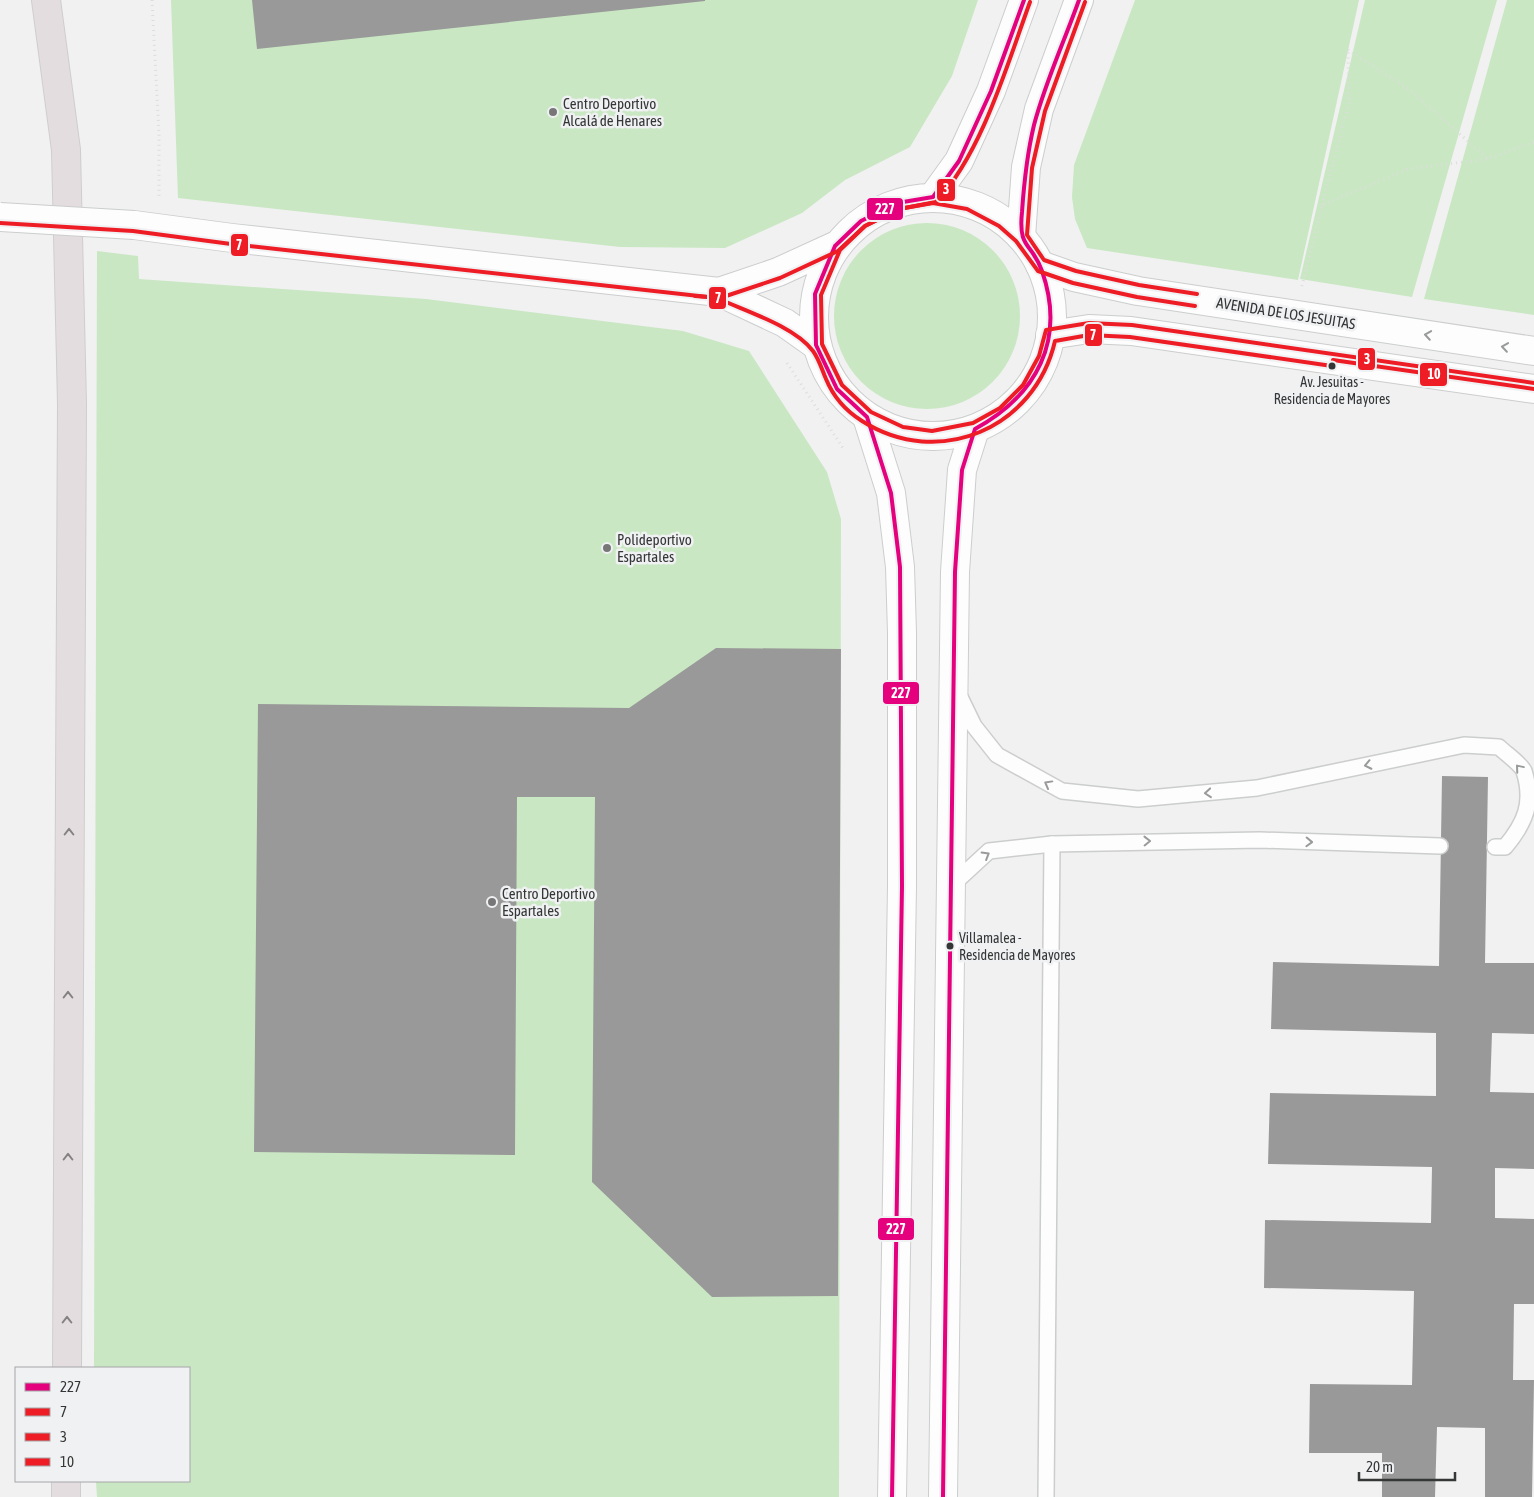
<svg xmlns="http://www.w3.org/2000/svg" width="1534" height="1497" viewBox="0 0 1534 1497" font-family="'Asap Condensed',sans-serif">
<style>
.green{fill:#c9e7c2}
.building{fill:#999}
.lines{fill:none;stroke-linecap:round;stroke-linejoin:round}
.service-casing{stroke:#cccdcd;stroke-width:18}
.minor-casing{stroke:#cccdcd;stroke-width:30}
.tertiary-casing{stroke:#cccdcd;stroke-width:30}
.trunk-casing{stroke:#cecece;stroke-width:30}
.path{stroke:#ddd;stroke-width:3;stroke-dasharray:1 4;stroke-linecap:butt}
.service{stroke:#fdfdfd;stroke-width:15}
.minor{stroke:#fdfdfd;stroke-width:28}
.tertiary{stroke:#fdfdfd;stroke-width:28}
.trunk{stroke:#e4dde0;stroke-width:28}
.tertiary-bridge-casing{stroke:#cccdcd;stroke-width:30;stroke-linecap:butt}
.tertiary-bridge{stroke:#fdfdfd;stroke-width:28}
.bus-1-casing{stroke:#f0f1f3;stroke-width:8}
.bus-2-casing{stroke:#f0f1f3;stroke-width:8}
.bus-3-casing{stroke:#f0f1f3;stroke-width:8}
.bus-4-casing{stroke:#f0f1f3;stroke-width:8}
.bus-1{stroke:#e5007d;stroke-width:4}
.bus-2{stroke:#ee1c25;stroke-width:4}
.bus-3{stroke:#ee1c25;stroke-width:4}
.bus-4{stroke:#ee1c25;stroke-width:4}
.oneway{stroke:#999a9a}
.oneway2{stroke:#848182}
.poi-dot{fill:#777778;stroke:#f0f1f3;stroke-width:2}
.bus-dot{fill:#353636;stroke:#f0f1f3;stroke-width:2}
.labels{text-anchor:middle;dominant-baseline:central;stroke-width:5;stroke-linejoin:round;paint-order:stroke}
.bus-label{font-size:14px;fill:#353636;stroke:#f0f1f3}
.poi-label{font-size:15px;fill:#353636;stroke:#f0f1f3;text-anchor:start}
.street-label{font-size:15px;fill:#353636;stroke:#f0f1f3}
.line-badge{stroke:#f0f1f3;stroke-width:2}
.badge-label{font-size:14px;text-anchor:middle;font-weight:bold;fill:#fff}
</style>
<rect width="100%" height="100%" fill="#f1f1f2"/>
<g class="green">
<polygon points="171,0 978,0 952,76 910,147 845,180 802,213 725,248 620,247 178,198"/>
<polygon points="1135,0 1359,0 1298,280 1087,248 1075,219 1072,197 1074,165"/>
<polygon points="1365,0 1497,0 1412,297 1300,279"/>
<polygon points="1507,0 1534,0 1534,315 1424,299"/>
<circle cx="927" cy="316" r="93"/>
<polygon points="97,251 138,256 139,279 426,299 683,331 749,351 827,472 841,519 839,1497 97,1497 96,1481 189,1481 189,1368 94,1368"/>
</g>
<g class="building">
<polygon points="252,0 705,0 705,1 257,49"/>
<polygon points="716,648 841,649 838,1296 712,1297 592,1182 595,797 517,797 515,1155 254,1152 258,704 629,708"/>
<polygon points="1442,776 1488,777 1485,963 1534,963 1534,1034 1492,1033 1490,1092 1534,1093 1534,1169 1495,1168 1495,1218 1534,1219 1534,1304 1514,1304 1513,1380 1534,1380 1532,1497 1485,1497 1485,1428 1437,1427 1435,1497 1382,1497 1382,1453 1309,1453 1310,1384 1412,1385 1414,1291 1264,1288 1265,1220 1431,1223 1432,1167 1268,1164 1270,1093 1436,1096 1436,1033 1271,1029 1273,962 1439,966"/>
</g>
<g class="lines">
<g class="service-casing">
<g id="service">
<path d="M958,693L974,726L997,755L1062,791L1138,799L1257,788L1464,745L1499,747C1506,754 1519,762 1524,771C1534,803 1525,823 1505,847H1495"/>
<polyline points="951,886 989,851 1052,844 1260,840 1440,846"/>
<polyline points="1046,1497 1052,844"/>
</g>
</g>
<g class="minor-casing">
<g id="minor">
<polyline points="1040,265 1074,277 1138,291 1534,351"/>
<polyline points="1050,335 1089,329 1131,331 1534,389"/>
</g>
</g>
<g class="tertiary-casing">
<g id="tertiary">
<polyline points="933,197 959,161 991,91 1024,0"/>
<circle cx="933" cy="317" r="119"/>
<polyline points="134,225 232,238 719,292 785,323 816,345"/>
<polyline points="1021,237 1026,167 1039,109 1079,0"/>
<polyline points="719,292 778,272 835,246"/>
<polyline points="867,417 891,493 900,567 902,633 902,886 892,1497"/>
<polyline points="943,1497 955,572 962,470 975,429"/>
</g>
</g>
<g class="trunk-casing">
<g id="trunk">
<polyline points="46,0 66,150 72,404 67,1368"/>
<polyline points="66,1497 66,1481"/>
</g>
</g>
<g class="path">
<polyline points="152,0 159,134 159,197"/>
<polyline points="1348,50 1410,90 1488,159"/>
<polyline points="1322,205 1349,103 1348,51"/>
<polyline points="1302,286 1322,205 1408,169 1488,159 1534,142"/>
<polyline points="787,363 843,448"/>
</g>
<use href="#service" class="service"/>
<use href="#minor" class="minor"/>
<use href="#tertiary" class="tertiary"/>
<use href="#trunk" class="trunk"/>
<g class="tertiary-bridge-casing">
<polyline id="tertiary-bridge" points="0,217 134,225"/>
</g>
<use href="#tertiary-bridge" class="tertiary-bridge"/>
<g class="bus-1-casing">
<g id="bus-1">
<polyline points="892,1497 902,886 900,567 891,493 867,417 837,389 816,345 815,294 835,246 861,221 897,203 933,197 959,161 991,91 1024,0"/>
<path d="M943,1497L955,572L962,470L975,429C1037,395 1066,340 1042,271C1032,242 1018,250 1022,212C1024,183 1027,154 1034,125C1045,83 1064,42 1079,0"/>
</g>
</g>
<g class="bus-2-casing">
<g id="bus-2">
<path d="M0,223L133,231L231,244L717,298C745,311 794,326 813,351C819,359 822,370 826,379C833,396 846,411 862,421C939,470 1035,428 1055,341L1089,335L1130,337L1332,366"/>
<polyline points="695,296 720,298 780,278 838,251 865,226 899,209 933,203 967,209 999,226 1016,241 1038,271 1073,283 1137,297 1195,306"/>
</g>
</g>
<g class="bus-3-casing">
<g id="bus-3">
<path d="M1030,2C1007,65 982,153 936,202L899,209L865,226L840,250L821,295L822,344L842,385L871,412L903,427L932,431L973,423L1000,408L1023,385L1039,356L1046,330L1089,323L1132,325L1534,383"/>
<polyline points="1085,2 1045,111 1032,168 1027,235 1044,260 1076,271 1139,285 1197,294"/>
</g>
</g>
<g class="bus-4-casing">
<polyline id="bus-4" points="1333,360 1534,389"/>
</g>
<use href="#bus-1" class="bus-1"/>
<use href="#bus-2" class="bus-2"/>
<use href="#bus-3" class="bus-3"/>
<use href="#bus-4" class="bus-4"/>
</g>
<defs><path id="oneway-chevron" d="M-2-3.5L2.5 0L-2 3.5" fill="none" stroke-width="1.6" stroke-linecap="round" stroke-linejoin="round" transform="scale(1.25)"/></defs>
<g class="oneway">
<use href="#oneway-chevron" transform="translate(1428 335) rotate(-171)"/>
<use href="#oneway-chevron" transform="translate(1505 347) rotate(-172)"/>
<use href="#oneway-chevron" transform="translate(1368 765) rotate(168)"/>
<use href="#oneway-chevron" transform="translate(1519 768) rotate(-130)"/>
<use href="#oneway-chevron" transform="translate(1048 784) rotate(-151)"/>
<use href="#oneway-chevron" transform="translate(1208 793) rotate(175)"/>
<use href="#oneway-chevron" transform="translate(1147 841) rotate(-1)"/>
<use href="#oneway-chevron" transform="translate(1309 842) rotate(2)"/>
<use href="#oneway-chevron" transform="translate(986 855) rotate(-31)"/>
</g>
<g class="oneway2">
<use href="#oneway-chevron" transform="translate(69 832) rotate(-90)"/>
<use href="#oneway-chevron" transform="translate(68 995) rotate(-90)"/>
<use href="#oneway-chevron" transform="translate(68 1157) rotate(-90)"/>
<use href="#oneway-chevron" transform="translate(67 1320) rotate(-90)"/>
</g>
<g class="poi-dot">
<circle cx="553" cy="112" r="5"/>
<circle cx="607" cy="548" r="5"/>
<circle cx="492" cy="902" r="5"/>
</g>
<g class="bus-dot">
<circle cx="1332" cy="366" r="4.5"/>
<circle cx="950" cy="946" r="4.5"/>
</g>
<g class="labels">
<g class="bus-label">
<text x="1332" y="382">Av. Jesuitas -<tspan x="1332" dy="17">Residencia de Mayores</tspan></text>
<text x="959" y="938" text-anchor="start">Villamalea -<tspan x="959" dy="17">Residencia de Mayores</tspan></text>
</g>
<g class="poi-label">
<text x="563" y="103">Centro Deportivo<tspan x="563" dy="17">Alcalá de Henares</tspan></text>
<text x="617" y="539">Polideportivo<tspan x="617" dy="17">Espartales</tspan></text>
<text x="502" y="893">Centro Deportivo<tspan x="502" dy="17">Espartales</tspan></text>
</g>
<g class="street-label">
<text transform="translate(1286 313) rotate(9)">AVENIDA DE LOS JESUITAS</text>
</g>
</g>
<g class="line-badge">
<rect x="936" y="178" width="20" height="24" rx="5" fill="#ee1c25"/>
<rect x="866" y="197" width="38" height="24" rx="5" fill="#e5007d"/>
<rect x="230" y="233" width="19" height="24" rx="5" fill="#ee1c25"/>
<rect x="708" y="286" width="19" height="24" rx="5" fill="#ee1c25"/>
<rect x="1084" y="323" width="19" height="24" rx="5" fill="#ee1c25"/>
<rect x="1357" y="347" width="19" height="24" rx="5" fill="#ee1c25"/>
<rect x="1419" y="362" width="29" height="25" rx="5" fill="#ee1c25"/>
<rect x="882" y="681" width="38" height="24" rx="5" fill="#e5007d"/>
<rect x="877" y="1217" width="38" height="24" rx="5" fill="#e5007d"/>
</g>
<g class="badge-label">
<text x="946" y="194">3</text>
<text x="885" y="214">227</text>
<text x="239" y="250">7</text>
<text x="718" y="303">7</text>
<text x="1093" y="340">7</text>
<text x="1367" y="364">3</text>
<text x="1434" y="379">10</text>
<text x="901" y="698">227</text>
<text x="896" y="1234">227</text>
</g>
<rect x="15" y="1367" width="175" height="115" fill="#f0f1f3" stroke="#a5a6a7"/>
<rect x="25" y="1383" width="25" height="8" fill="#e5007d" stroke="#a5a6a7"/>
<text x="60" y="1392" font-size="15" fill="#353636">227</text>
<rect x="25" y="1408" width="25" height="8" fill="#ee1c25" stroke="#a5a6a7"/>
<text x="60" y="1417" font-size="15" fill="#353636">7</text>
<rect x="25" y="1433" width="25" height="8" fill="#ee1c25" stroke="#a5a6a7"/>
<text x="60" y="1442" font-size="15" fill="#353636">3</text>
<rect x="25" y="1458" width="25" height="8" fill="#ee1c25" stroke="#a5a6a7"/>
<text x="60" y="1467" font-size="15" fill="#353636">10</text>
<path d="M1359 1472v8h96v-8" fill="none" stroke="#353636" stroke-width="2.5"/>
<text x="1366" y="1472" font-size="15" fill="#353636" stroke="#f0f1f3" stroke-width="4" paint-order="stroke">20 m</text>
</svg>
